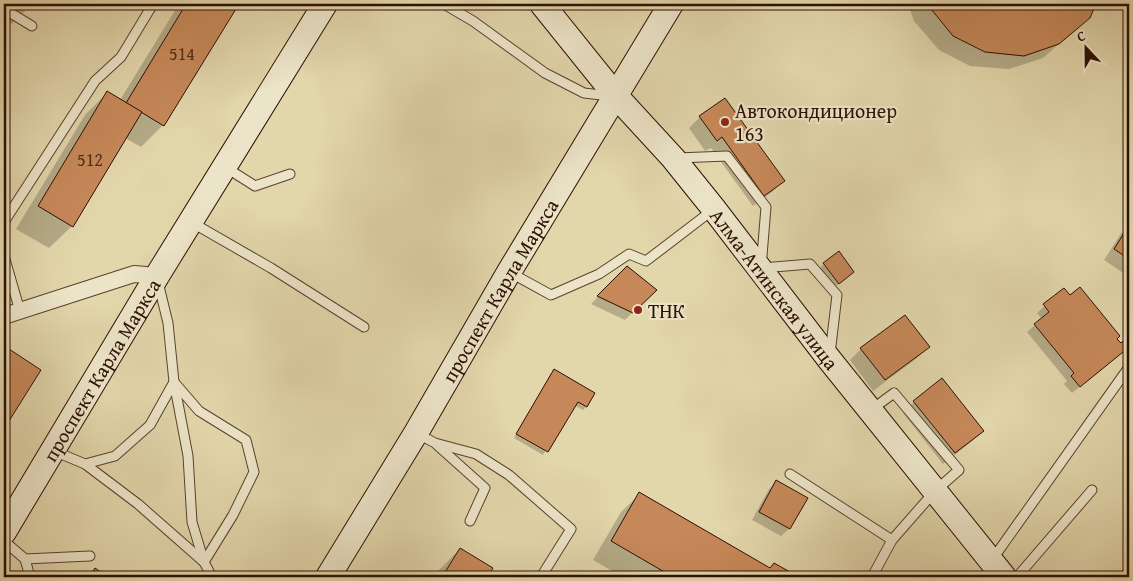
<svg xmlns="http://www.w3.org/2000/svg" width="1133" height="581" viewBox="0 0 1133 581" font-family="'Gentium Book Plus',serif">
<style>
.shadow{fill:#0003}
.building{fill:#c68859;stroke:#2c0f03}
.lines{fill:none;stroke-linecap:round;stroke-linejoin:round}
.lane-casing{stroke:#5a412d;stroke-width:11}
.street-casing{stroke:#5a412d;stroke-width:18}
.secondary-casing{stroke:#2c0f03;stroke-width:26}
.lane{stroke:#ece4c8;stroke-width:9}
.street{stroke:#ece4c8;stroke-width:16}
.secondary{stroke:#ece4c8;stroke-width:24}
.poi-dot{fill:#8f2418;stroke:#ece4c8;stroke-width:2}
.labels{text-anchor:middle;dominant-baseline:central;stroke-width:4.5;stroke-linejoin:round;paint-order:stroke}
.number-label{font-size:18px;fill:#522d18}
.poi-label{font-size:20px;fill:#2c0f03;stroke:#ece4c8;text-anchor:start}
.street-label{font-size:20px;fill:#2c0f03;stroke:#ece4c8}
</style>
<rect width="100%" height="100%" fill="#e2d6ab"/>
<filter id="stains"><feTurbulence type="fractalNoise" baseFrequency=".004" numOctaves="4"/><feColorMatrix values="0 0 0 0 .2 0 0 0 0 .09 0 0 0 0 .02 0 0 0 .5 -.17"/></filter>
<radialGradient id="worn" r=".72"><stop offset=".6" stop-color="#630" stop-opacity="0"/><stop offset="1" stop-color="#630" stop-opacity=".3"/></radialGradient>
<g class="shadow">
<polygon points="4,4 32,4 12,24 4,19"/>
<polygon points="179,4 238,4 163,125 141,147 125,138 72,226 49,248 16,229 85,115 107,93 120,100"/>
<polygon points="908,4 1095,4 1089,17 1043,58 1009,69 970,66 939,50 914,21"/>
<polygon points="700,117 783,181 772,192 753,206 711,148 705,151 689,128"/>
<polygon points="1129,221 1129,277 1104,260"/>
<polygon points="824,264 845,279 831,290 817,271"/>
<polygon points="627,267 655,290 625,320 591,304"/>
<polygon points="1064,289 1119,355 1072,393 1064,384 1067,381 1027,332 1042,319 1037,313"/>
<polygon points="928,347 917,358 873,391 850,360 861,349"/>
<polygon points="9,351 39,370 4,426 4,356"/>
<polygon points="554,371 586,407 583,410 574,405 543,455 514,438"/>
<polygon points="914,402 982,431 971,442 943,464 903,413"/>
<polygon points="777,482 806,498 789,529 781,536 752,520 769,489"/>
<polygon points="640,494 769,569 774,564 796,577 623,577 593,560 621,512"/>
<polygon points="460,549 492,568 486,577 434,577 437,572"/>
</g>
<g class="building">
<polygon points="186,4 239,4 164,126 126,103"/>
<polygon points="927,4 1096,4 1090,18 1059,44 1024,56 985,52 953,36"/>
<polygon points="107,91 142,112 73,227 38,206"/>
<polygon points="725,98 785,181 764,196 722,137 717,141 699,116"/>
<polygon points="1129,225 1129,259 1114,249"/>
<polygon points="839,251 854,272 839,284 823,263"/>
<polygon points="627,266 657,290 633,313 597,296"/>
<polygon points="1080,287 1120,336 1117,339 1121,343 1123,341 1128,348 1080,387 1071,376 1074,373 1034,324 1049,312 1043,304 1064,288 1070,295"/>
<polygon points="905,315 930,347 885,380 860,348"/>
<polygon points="9,349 41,370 4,429 4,357"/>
<polygon points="554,369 595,393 587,407 578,402 548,452 516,434"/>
<polygon points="942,378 984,431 955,453 913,401"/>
<polygon points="776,480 808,498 790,529 759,512"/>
<polygon points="639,492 770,568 774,563 799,577 673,577 611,541"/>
<polygon points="460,548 493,568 488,577 442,577"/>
<polygon points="95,568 108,577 89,577"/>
</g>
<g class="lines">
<g class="lane-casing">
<g id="lane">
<polyline points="444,4 473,21 545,73 584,93 610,96"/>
<polyline points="4,9 32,26"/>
<polyline points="677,158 727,156 766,207 761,268 810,264 837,295 830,354"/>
<polyline points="225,167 255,186 290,174"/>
<polyline points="4,222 95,81 121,57 153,4"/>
<polyline points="191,222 271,268 364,327"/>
<polyline points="4,256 20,311"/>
<polyline points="509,272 551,295 599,274 629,254 646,261 714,209"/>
<polyline points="158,282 168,323 174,382 188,456 192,522 204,562 212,577"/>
<polyline points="871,410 894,393 959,470 935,491 892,540 872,577"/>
<polyline points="416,433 435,443 476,454 509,475 571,529 541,577"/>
<polyline points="437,445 485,488 470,521"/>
<polyline points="54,451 85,464 138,504 204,562 233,515 254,472 246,440 199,411 174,382"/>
<polyline points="85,464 115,456 150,425 174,382"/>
<polyline points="790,474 892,540"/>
<polyline points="4,541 25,559 30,577"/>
<polyline points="25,559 90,556"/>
<polyline points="992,560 1129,367"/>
<polyline points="1017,577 1092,490"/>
</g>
</g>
<g class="street-casing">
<polyline id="street" points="4,316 134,274 157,276"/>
</g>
<g class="secondary-casing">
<g id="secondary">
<path id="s1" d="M542,4L616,96L673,158L714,209L829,359L1004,577"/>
<path id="s2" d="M4,532L157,276L325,4"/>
<path id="s3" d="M328,577L416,433L509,272L671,4"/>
</g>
</g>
<use href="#lane" class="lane"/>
<use href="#street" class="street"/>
<use href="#secondary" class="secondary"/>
</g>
<g class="poi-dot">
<circle cx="725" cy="122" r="5"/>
<circle cx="638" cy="310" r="5"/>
</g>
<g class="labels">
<g class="number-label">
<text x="182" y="53">514</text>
<text x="90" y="159">512</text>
</g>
<g class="poi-label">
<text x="735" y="110">Автокондиционер<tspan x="735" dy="23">163</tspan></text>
<text x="648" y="310">ТНК</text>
</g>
<g class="street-label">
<text stroke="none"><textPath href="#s1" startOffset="368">Алма-Атинская улица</textPath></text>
<text stroke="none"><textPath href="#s3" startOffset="334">проспект Карла Маркса</textPath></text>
<text stroke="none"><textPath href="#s2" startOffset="189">проспект Карла Маркса</textPath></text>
</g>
</g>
<rect width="1133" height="581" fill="none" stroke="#e2d6ab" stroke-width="20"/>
<rect x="5" y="5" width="1123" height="571" fill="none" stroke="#2c0f03" stroke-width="2.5"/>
<rect x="10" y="10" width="1113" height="561" fill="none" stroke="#2c0f03"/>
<g transform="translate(1086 48) rotate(338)" stroke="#ece4c8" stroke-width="4" paint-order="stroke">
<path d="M0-4L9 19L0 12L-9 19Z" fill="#2c0f03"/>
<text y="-8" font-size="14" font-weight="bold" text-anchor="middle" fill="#2c0f03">С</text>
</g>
<rect width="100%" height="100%" filter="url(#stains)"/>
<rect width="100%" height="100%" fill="url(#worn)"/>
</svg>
